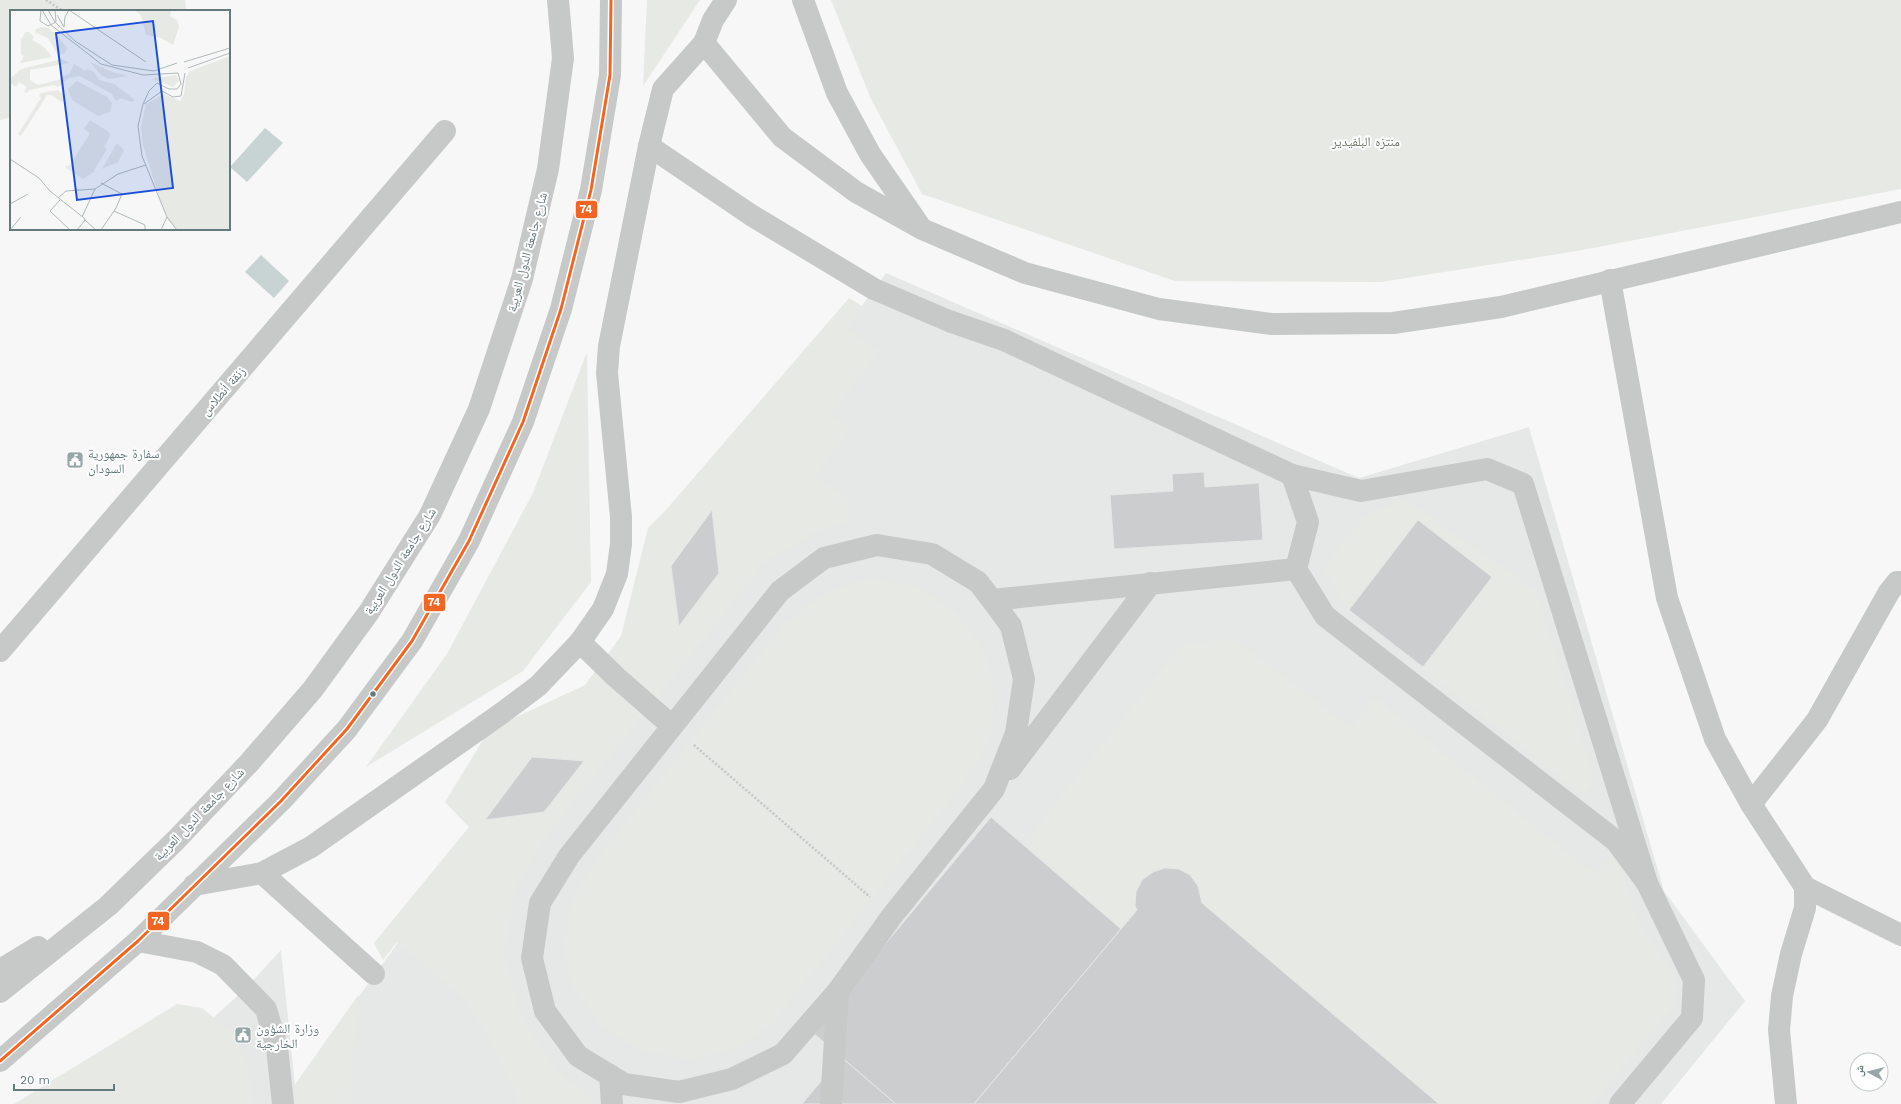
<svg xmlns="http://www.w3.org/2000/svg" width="1901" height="1104" viewBox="0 0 1901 1104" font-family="'Work Sans','Noto Naskh Arabic',sans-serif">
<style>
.built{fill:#e6e8e7}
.green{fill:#e7e9e5;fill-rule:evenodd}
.water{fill:#c8d3d3}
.building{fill:#cccdce;stroke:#e6e6e6}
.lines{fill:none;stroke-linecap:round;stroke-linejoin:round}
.path{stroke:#c5c7c7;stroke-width:2.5;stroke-dasharray:2 2;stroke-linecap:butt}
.minor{stroke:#c7c8c8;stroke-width:22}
.bus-1-casing{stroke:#fff;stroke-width:6}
.bus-1{stroke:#f26522;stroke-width:3}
.bus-dot{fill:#667a7d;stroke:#fff;stroke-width:1.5}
.labels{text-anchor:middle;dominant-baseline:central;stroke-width:4;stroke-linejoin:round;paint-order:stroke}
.park-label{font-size:13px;fill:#6d7665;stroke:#fff}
.street-label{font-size:13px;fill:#667a7d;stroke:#fff}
.poi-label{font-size:13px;fill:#667a7d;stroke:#fff;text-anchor:start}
.inset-road{fill:none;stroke:#b0babb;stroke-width:1}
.view{fill:#1d4ed8;fill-opacity:0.15;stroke:#1d4ed8;stroke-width:2}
.inset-edge{fill:none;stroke:#667a7d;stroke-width:2}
.line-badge{stroke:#fff;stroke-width:1.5}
.badge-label{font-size:11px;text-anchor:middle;font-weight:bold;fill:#fff}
</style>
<rect width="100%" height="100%" fill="#f7f7f7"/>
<polygon class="built" points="886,273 1359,478 1529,427 1664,891 1745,1001 1661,1104 101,1104 213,1018 246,988 281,950 295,1085 532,757 554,759 675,599 671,566"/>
<g class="green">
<polygon points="0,0 185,0 186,11 11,11 11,117 0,120"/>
<polygon points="647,0 700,0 643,86"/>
<polygon points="831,0 1901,0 1901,189 1577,251 1381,282 1175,281 922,194 871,99"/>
<path d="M849,298L862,306L846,328L878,351L831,414L851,430L815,475L848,500L847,521L817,531L764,563L542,841L512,896L505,956L522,1018L559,1073L590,1096L592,1104H518L515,1092L494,1048L466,1000L397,942L383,960L374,943L469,827L445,802L489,730L585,685L621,636L648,528L665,511ZM712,510L719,573L680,626L671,565ZM532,757L583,761L486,819Z"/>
<polygon points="587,352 591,582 523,671 366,767 447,654 533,493"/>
<polygon points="1404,499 1536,591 1595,781 1582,794 1349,610 1323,568 1364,517"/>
<polygon points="867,579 914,586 955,611 984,650 995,696 988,744 958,790 772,1023 738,1048 692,1059 644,1052 603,1027 574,988 563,942 574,897 599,856 785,623 824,594"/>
<path d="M1234,639L1351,728L1375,698L1595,875L1610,857L1621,870L1639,925L1676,978L1675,1004L1592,1104H1439L1202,903C1203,872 1161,854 1142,880C1140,883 1140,889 1139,892C1137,899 1134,904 1137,910L1121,929L1024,844L1183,643Z"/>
<polygon points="359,994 349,1104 297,1104 294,1086"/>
<polygon points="177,1004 202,1008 232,1032 250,1069 252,1104 14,1104"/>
</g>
<g class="water">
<polygon points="265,128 283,143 247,182 230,167"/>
<polygon points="261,255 289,281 274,298 245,272"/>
</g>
<g class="building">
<polygon points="1204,472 1205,487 1259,483 1263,540 1114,549 1110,495 1173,491 1172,474"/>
<polygon points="712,510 719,573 679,626 671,566"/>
<polygon points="1418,520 1492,577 1423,667 1349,610"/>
<polygon points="532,757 584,761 544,812 485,820"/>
<polygon points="991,817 1121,929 974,1104 896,1104 812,1032"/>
<polygon points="1165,868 1179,869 1190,875 1198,886 1202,903 1439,1104 974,1104 1137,910 1135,906 1136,892 1142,880 1153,872"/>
<polygon points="841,1057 896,1104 802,1104"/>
</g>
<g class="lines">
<g class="path">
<polyline points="46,0 63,11"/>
<polyline points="694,745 870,897"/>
</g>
<g class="minor">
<polyline points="803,0 837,93 870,154 919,225"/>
<polyline points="704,43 782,137 856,192 922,229 1025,273 1159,309 1272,324 1393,323 1501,307 1901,212"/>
<polyline points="649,146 751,215 874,289 949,321 1004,340 1292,475 1361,491 1487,469 1523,484 1647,883"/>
<polyline points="1610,280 1667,598 1715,739 1751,804 1805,887 1805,908 1791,954 1782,996 1779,1030 1786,1104"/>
<polyline points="1292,475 1308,522 1296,569 1325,616 1616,841 1647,883 1694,980 1692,1018 1620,1104"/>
<polygon points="877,545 932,554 978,582 992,600 1011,626 1024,679 1016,733 994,789 892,916 838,991 783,1054 732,1079 679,1092 624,1084 578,1056 545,1011 532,958 540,903 569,856 780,591 824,558"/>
<polyline points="992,600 1296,569"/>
<polyline points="580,642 616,677 672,726"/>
<polyline points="0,651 445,131"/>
<polyline points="1010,769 1151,583"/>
<polyline points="1751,804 1817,720 1889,592 1897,582 1901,582"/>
<polyline points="262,873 374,974"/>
<polyline points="194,885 262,873 311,847 502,713 538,686 580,642 603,609 617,574 621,544 621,517 607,373 609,346 649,146 663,89 704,43 713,20 726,0"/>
<polyline points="1805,887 1901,935"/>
<polyline points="138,941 197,952 223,965 266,1009 277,1047 283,1104"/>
<polyline points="0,970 38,947"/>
<polyline points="0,992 108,906 176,840 249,763 313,689 369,612 430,515 479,409 522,279 548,169 563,58 558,0"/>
<polyline points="0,1061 138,941 281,801 347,729 412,641 469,541 523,422 561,309 591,190 610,75 611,0"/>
<polyline points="610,1075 612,1104"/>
<polyline points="831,1104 838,991"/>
</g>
<g class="bus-1-casing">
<polyline id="bus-1" points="0,1061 138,941 281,801 347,729 412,641 469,541 523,422 561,309 591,190 610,75 611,0"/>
</g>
<use href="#bus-1" class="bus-1"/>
</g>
<defs>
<g id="civic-square" transform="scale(0.9)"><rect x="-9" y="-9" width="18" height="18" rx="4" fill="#99a6a8" stroke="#fff"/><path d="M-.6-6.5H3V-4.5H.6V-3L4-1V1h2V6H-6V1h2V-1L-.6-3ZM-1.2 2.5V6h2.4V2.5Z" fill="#fff"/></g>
</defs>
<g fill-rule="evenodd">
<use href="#civic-square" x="75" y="460"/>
<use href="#civic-square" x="243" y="1035"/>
</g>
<circle class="bus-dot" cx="373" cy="694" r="3.5"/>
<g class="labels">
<g class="park-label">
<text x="1366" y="141">منتزه البلفيدير</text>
</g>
<g class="street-label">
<text transform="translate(527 252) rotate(-75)">شارع جامعة الدول العربية</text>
<text transform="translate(223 391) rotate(-49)">زنقة أنطلاس</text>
<text transform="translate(400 561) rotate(-58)">شارع جامعة الدول العربية</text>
<text transform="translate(199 814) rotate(-46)">شارع جامعة الدول العربية</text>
</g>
<g class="poi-label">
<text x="88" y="453">سفارة جمهورية<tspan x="88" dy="15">السودان</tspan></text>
<text x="256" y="1028">وزارة الشؤون<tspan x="256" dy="15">الخارجية</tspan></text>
</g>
</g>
<g transform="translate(10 10)">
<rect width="220" height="220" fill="#f7f7f7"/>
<path d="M124,0L161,1L160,6L167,10L169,17L163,35L151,28L136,25L131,5ZM31,17L38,18L46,24L57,38L55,43L48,45L38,28L27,23L26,25L25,20ZM16,22H19L24,27L22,30L34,37L42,47L10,53L14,46L11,45V29ZM220,46V220H167L158,210L151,193L133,135L131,117L136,94L154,84L170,91L174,84L176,67L180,61ZM51,49L60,53L20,60V70L28,75L48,70L60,63L64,54L75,61L77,59L84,62L89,70L104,74L125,90L122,92L110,88L106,91L102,84L70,66L59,68L48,77L44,75L19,80L17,83L14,82L17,77L9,72L6,77L0,73V69L11,59ZM80,52L105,63L118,66L98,69L90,64ZM166,65L169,71L163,77L142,69ZM67,71L97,87L102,93L100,102L88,106L62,90L58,79ZM48,80L54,86L52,92L41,85H37L11,126L8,124L31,88L29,86L31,83ZM80,110L99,122L100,126L94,137L97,139L84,160L85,161L73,169L55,157L60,155L79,125V122L74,119ZM107,133L114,140L108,152L92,159Z" fill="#e7e9e5"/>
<path class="inset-road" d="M31,0L30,11L38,16L46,12L45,0M32,0L41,15L91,54L133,65L168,63L171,74L167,79H159L147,73L139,81L133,94L128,116L132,146L157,207M38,0L45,12L65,31L102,55L144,61L167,53M59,0L136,52M47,5L54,17M54,17L55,7L59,0M174,52L220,38M178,58L220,43M134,94L152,81L163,87L171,86L175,63M0,149L29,168L40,181L74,208L75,210L67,220M48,188L56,181L85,179L108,164L136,155M50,190L40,201L60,220M0,194L18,184M104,201L135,215V220M72,207L85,179M75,210L86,220M0,220L11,207M91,220L106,198L112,184L91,173M151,220L157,207L167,220"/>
<path class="view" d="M143,11L163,178L67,190L46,23Z"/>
<rect width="220" height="220" class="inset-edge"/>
</g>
<g class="line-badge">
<rect x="575" y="200" width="23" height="19" rx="4" fill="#f26522"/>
<rect x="423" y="593" width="23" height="19" rx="4" fill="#f26522"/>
<rect x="147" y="911" width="23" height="20" rx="4" fill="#f26522"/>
</g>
<g class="badge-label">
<text x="586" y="213">74</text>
<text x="434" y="606">74</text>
<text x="158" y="925">74</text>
</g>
<g transform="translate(1869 1072) rotate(277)"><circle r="19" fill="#ffffff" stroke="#c2cacb"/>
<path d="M0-3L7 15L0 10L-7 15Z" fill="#99a6a8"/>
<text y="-6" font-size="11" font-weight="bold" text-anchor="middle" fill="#667a7d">ش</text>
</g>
<path d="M14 1084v6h100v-6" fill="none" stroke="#667a7d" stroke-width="2"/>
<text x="20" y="1084" font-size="12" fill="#667a7d" stroke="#ffffff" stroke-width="3" paint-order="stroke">20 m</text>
</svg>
